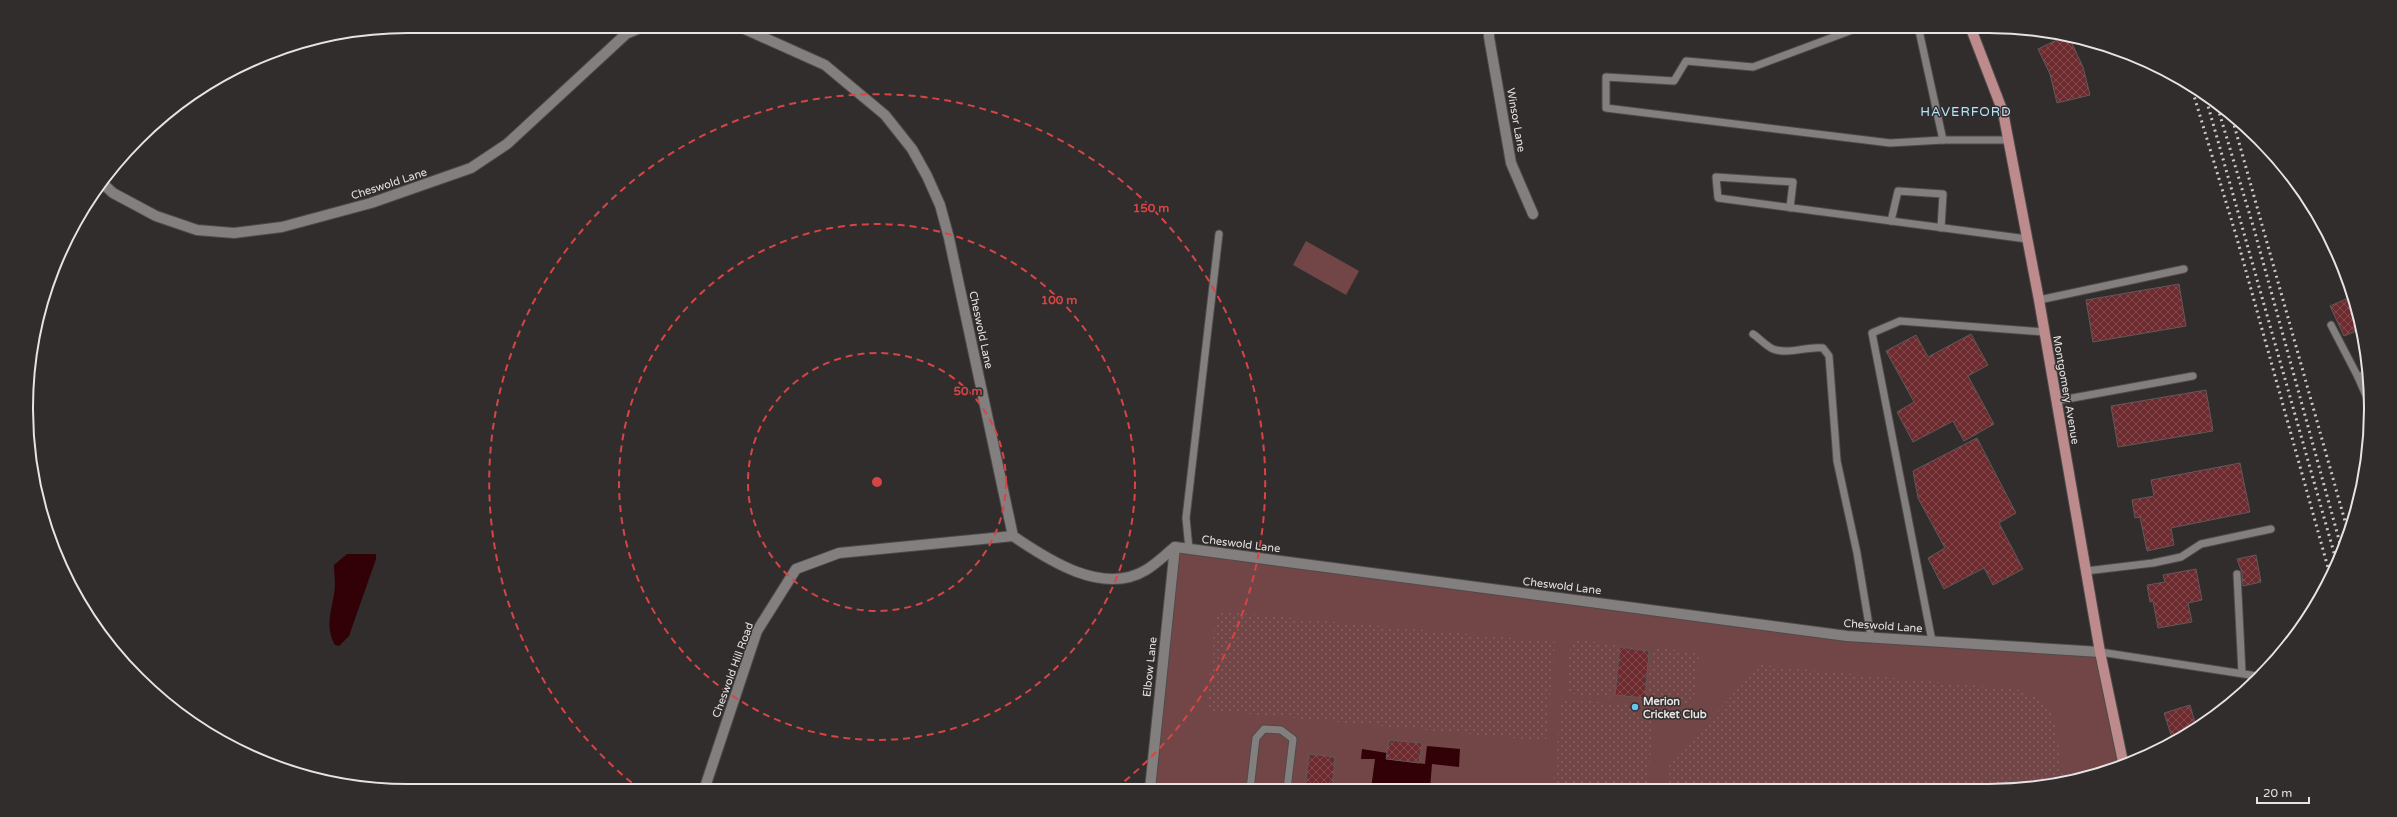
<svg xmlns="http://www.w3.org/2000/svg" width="2397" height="817" viewBox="0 0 2397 817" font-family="'Varela Round',sans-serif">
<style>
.grass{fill:#724646}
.park{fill:url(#park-dots)}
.water{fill:#310107}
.building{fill:url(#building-cross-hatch);stroke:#5e5959}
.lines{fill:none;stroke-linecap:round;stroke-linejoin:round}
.service-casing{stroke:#4e4b4b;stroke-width:9}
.minor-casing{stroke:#4e4b4b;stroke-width:12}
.primary-casing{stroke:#4e4b4b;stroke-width:12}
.service{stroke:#847f7f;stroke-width:7}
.minor{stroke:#847f7f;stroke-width:10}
.primary{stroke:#be8b8c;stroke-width:10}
.rail{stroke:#cdc9c9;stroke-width:3;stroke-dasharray:2 4;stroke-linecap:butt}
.ring{fill:none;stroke:#d84444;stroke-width:2;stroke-dasharray:7 5}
.poi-dot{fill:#65c5ee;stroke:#312d2d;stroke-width:1.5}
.labels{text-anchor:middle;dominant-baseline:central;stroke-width:3;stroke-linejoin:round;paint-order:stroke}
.street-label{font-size:11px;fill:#e6e3e3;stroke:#312d2d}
.poi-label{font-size:11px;font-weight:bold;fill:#e6e3e3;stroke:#312d2d;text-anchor:start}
.quarter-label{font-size:13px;letter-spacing:1px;fill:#b4e5fd;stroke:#312d2d}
.rim{fill:none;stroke:#e6e3e3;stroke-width:2}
.centre{fill:#d84444;stroke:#312d2d;stroke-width:2}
.ring-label{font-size:12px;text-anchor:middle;font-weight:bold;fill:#d84444;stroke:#312d2d;stroke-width:3;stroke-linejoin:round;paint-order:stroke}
</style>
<defs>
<pattern id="park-dots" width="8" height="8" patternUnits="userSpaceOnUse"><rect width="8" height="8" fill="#724646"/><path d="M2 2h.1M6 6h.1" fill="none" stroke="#866161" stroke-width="1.8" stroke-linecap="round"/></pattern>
<pattern id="building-cross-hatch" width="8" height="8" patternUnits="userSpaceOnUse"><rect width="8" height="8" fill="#6e2b2f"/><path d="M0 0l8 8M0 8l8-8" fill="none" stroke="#834a4d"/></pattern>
</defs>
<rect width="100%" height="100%" fill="#312d2d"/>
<g class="grass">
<polygon points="1306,241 1359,271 1346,295 1293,265"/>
<polygon points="1175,547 1847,636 2100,652 2122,762 2039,788 1150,789"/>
</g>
<g class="park">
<polygon points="1216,611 1555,642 1546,741 1207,710"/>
<polygon points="1571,639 1619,645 1613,698 1566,693"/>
<polygon points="1652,647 1699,653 1693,706 1646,700"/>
<path d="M1761,665L2020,690C2031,695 2045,701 2051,712C2057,724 2062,766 2063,780L2039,788H1667L1669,762Z"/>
<polygon points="1562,698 1655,708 1647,788 1553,789"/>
</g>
<g class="water">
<path d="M347,554H376V559L349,636L339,646L335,645C325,627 331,613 334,594C336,585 334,574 334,565Z"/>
<polygon points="1427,746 1460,749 1459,767 1432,764 1430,789 1371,789 1375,759 1361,759 1362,749 1387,753 1387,759 1425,764"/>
</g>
<g class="building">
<polygon points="2065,36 2069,37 2083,67 2090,95 2057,103 2050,74 2038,49"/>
<polygon points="2179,284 2186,326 2093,342 2086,300"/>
<polygon points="2353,296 2361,329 2344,336 2330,306"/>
<polygon points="1971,334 1988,365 1968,376 1994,424 1964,441 1953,421 1913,442 1897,412 1914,402 1886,351 1916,335 1928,357"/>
<polygon points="2206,390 2213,431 2118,447 2111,406"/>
<polygon points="1977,438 2016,513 1999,523 2023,569 1993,585 1984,568 1944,589 1928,558 1945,548 1918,498 1913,471"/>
<polygon points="2240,463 2250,512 2171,528 2174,545 2147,551 2140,517 2135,518 2132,500 2154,496 2151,480"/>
<polygon points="2256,555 2261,582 2243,586 2242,573 2237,559"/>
<polygon points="2196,569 2202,600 2188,603 2192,622 2158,628 2153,601 2150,602 2147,585 2165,582 2163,575"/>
<polygon points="1620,647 1649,651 1645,698 1615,695"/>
<polygon points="2190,705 2196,726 2173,741 2164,713"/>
<polygon points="1389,740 1422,743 1419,763 1386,759"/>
<polygon points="1309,754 1335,757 1332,789 1305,789"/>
</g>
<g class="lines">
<g class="service-casing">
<g id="service">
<polyline points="1863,26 1753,67 1686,61 1674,81 1606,77 1606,108 1890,143 1943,140"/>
<polyline points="1918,26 1943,140 2009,140"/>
<polyline points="1790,208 1793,182 1716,177 1718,198 2027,239"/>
<polyline points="1891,221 1898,191 1943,194 1941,228"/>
<polyline points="2039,300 2184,269"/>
<polyline points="2331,325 2358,377"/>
<path d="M1753,334C1759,338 1766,346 1773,349C1788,355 1807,346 1823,348L1829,356L1837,461L1857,553L1871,637"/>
<polyline points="2368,373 2358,377 2369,402"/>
<polyline points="2056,401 2193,376"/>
<polyline points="1189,549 1186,518 1219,234"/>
<polyline points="2086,571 2153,563 2181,557 2201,544 2271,529"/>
<polyline points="2237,574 2242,673"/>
<polyline points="1932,641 1872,333 1900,321 2044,332"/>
<polyline points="2100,652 2257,676"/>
<polyline points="1250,789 1256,738 1264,729 1281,730 1293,739 1287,789"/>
</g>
</g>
<g class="minor-casing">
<g id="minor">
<path d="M738,26L825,65L885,115L912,149L927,176L940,205L949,238L1013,536C1048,560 1103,596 1146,570C1156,564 1165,555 1175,547L1847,636L2100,652"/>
<polyline points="1489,26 1489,37 1511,163 1533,214"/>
<polyline points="101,182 113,193 156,216 197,230 234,233 282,227 371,203 471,168 507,144 626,34 645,26"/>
<polyline points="1150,789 1175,547"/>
<polyline points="704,790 757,631 796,569 839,553 1013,536"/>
</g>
</g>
<g class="primary-casing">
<polyline id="primary" points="1970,26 2003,112 2039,300 2100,652 2123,762"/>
</g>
<use href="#service" class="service"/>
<use href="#minor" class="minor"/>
<use href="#primary" class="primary"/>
<g class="rail">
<polyline points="2191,86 2236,235 2330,575"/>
<polyline points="2205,95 2336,560"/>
<polyline points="2216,102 2254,229 2341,547"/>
<polyline points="2231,114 2348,532"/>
</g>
</g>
<g class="ring">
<circle cx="877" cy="482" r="129"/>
<circle cx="877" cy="482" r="258"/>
<path d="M641 790A388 388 0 1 1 1116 788"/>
</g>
<circle class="poi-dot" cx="1635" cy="707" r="4"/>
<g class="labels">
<g class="street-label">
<text transform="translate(1516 120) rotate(80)">Winsor Lane</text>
<text transform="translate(389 184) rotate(-18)">Cheswold Lane</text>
<text transform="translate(981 330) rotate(78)">Cheswold Lane</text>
<text transform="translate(2066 390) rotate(80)">Montgomery Avenue</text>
<text transform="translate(1241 544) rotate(7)">Cheswold Lane</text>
<text transform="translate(1562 586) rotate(7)">Cheswold Lane</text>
<text transform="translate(1883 626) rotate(4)">Cheswold Lane</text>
<text transform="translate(1150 667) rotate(-84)">Elbow Lane</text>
<text transform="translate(733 670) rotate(-70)">Cheswold Hill Road</text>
</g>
<g class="poi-label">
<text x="1643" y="701">Merion<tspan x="1643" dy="13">Cricket Club</tspan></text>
</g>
<g class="quarter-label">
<text x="1966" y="112">HAVERFORD</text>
</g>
</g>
<path d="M0 0H2397V817H0ZM408 33H1989A375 375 0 0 1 2364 408V409A375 375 0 0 1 1989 784H408A375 375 0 0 1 33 409V408A375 375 0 0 1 408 33Z" fill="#312d2d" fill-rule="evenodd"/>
<path class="rim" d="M408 33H1989A375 375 0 0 1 2364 408V409A375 375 0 0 1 1989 784H408A375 375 0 0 1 33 409V408A375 375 0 0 1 408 33Z"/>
<circle cx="877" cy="482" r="6" class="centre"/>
<g class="ring-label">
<text x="1151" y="212">150 m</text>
<text x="1059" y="304">100 m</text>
<text x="968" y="395">50 m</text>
</g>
<path d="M2257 797v6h52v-6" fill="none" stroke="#e6e3e3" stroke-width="2"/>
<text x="2263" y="797" font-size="12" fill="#e6e3e3" stroke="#312d2d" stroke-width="3" paint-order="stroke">20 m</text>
</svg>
